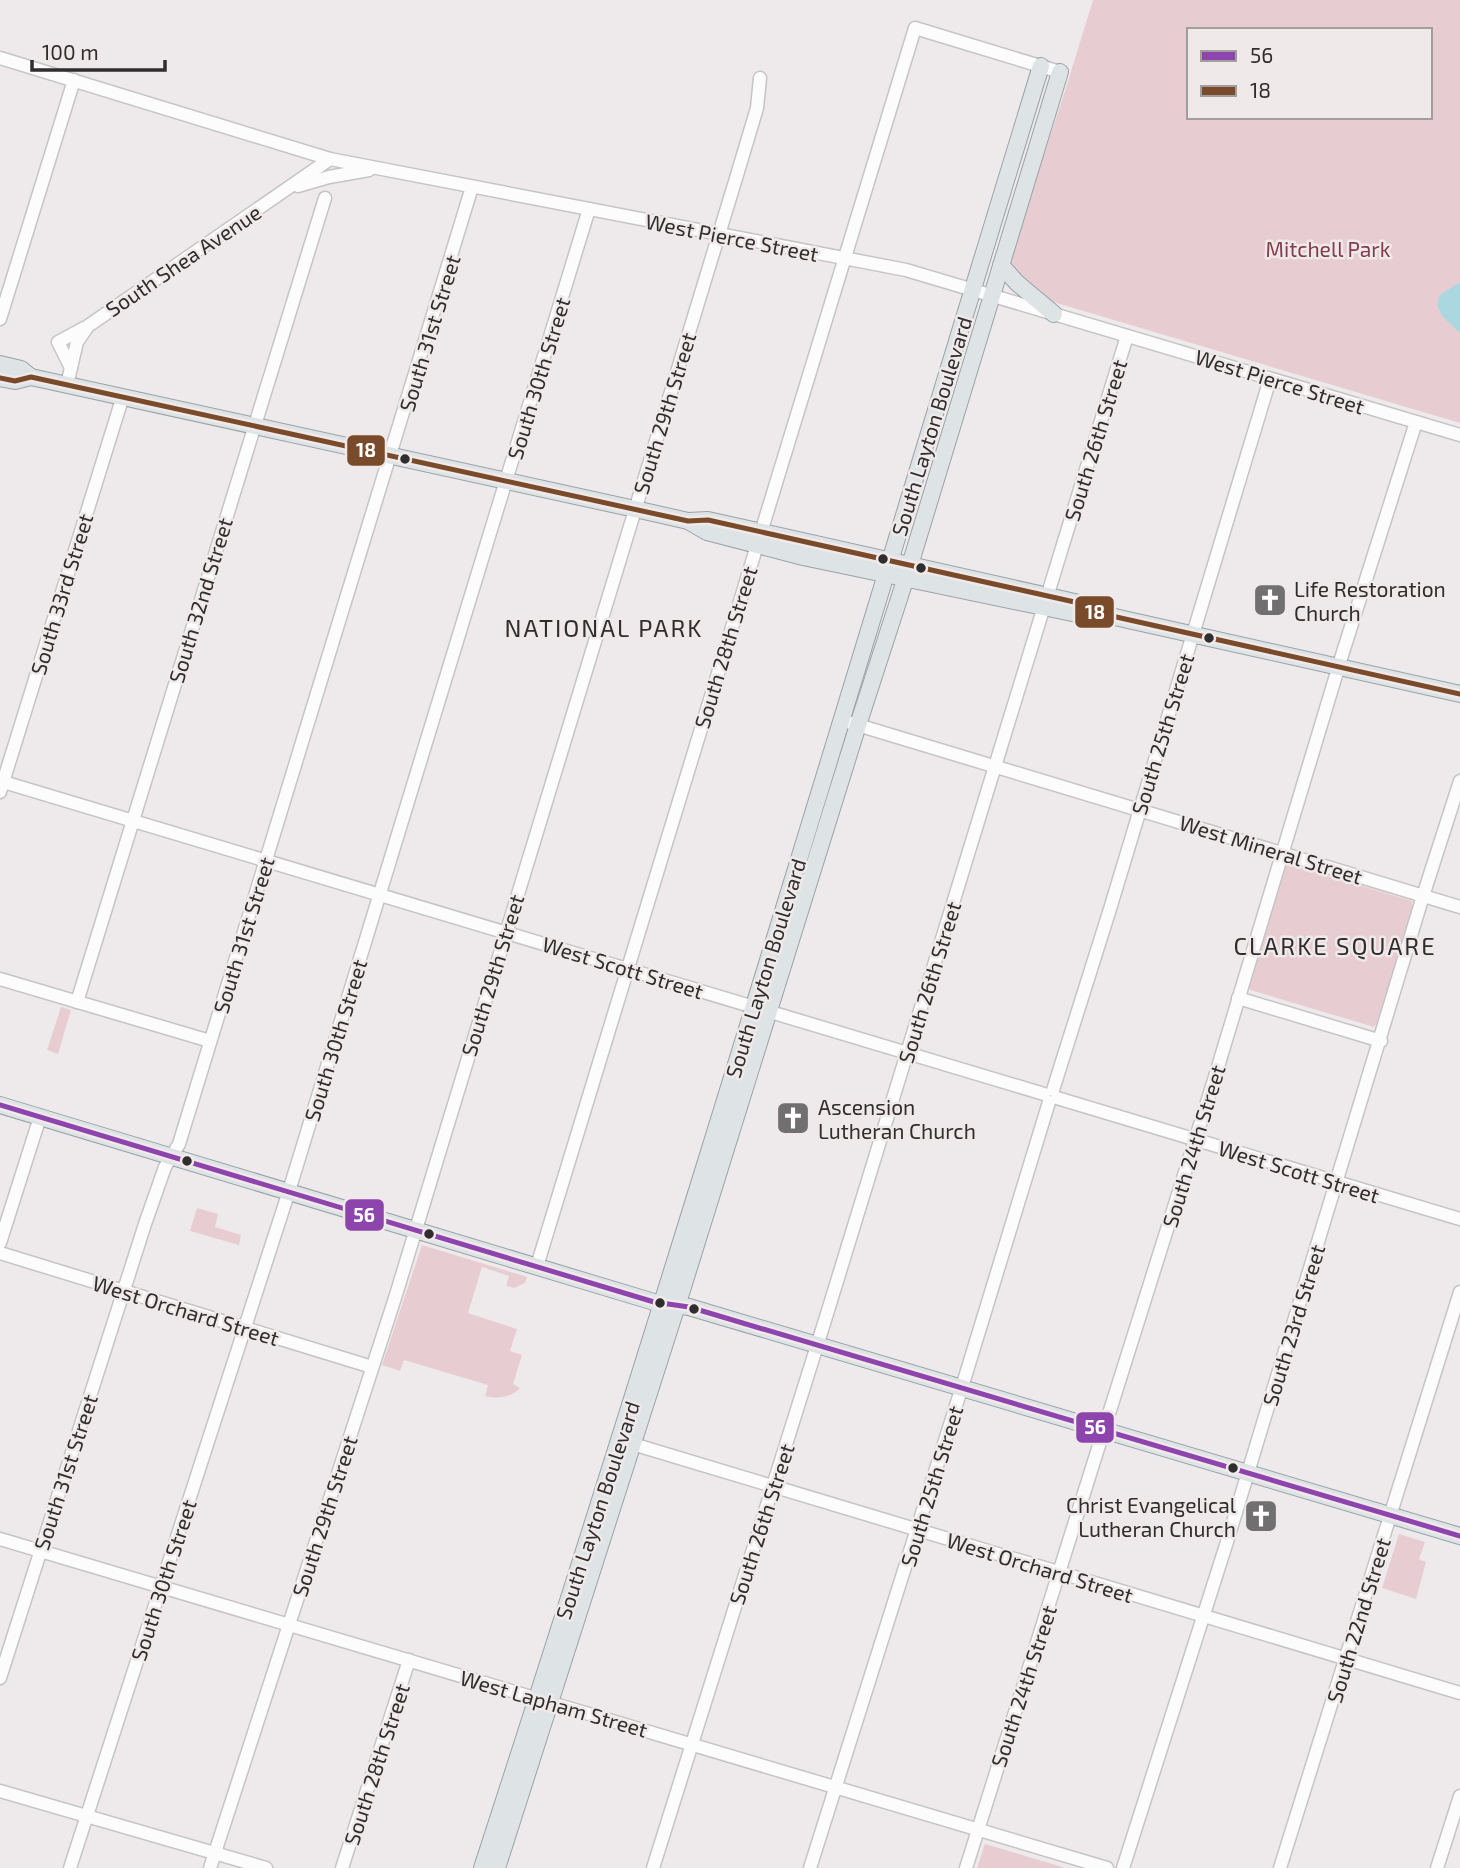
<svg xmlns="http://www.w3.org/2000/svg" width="1460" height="1868" viewBox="0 0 1460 1868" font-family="'Exo 2',sans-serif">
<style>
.green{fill:#e7cdd1;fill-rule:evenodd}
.water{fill:#aad7e0}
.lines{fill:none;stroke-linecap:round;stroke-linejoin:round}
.minor-casing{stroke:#c6c4c4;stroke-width:15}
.major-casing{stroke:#99a2a6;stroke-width:18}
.minor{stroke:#fcfcfc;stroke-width:12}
.major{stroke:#dee4e5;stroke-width:16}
.bus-1-casing{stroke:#efe9ea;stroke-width:10}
.bus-2-casing{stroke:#efe9ea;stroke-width:10}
.bus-1{stroke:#8e44ad;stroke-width:5}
.bus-2{stroke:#7a4b2a;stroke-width:5}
.bus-dot{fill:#2f2d2d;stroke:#efe9ea;stroke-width:2.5}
.labels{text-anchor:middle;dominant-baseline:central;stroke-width:5;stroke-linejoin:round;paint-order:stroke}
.street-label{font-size:21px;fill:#2f2d2d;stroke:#efe9ea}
.park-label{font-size:21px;fill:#843c4a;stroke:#efe9ea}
.poi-label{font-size:21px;fill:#2f2d2d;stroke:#efe9ea;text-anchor:start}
.quarter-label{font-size:24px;letter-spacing:2px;fill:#2f2d2d;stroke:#efe9ea}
.line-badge{stroke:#efe9ea;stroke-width:2.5}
.badge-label{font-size:19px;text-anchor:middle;font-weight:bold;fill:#fff}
</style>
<rect width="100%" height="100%" fill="#eeeaeb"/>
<g class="green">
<path d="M1093,0H1460V423L1050,301L1009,271L1008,262L1065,91ZM1189,30H1430V117H1189Z"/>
<polygon points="1288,864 1412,901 1413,906 1377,1023 1374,1027 1250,990 1248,986 1284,868"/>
<polygon points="61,1007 71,1010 58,1054 47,1050"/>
<polygon points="197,1208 218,1214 215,1227 241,1235 239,1245 190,1231"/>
<path d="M422,1245L527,1277L525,1283L514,1288L506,1286L509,1276L482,1267L468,1313L517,1329L510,1351L522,1355L513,1384L520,1388C511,1398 498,1399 485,1396L488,1385L404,1360L400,1371L382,1365Z"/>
<polygon points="1399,1534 1425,1542 1419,1559 1426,1562 1416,1599 1382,1588"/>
<polygon points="985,1844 1066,1868 977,1868"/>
</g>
<polygon class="water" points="1460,282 1460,333 1442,316 1437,305 1440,295"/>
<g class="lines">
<g class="minor-casing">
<g id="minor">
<polyline points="0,58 330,159 906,270 1460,435"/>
<polyline points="298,186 329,177 369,170"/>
<polyline points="0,319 74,80"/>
<polyline points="71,368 58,342 84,328"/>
<polyline points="67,385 77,342 88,326 330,159"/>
<polyline points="841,720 1460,907"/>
<polyline points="0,781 1044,1094"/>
<polyline points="0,792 123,396"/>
<polyline points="0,979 210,1041"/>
<polyline points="1238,998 1381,1041"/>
<polyline points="77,1002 325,198"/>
<polyline points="1053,1090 1110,909 1270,379"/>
<polyline points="1057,1098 1460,1219"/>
<polyline points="0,1243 40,1117"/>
<polyline points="0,1253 372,1367"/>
<polyline points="537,1266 915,28 1060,72"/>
<polyline points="626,1442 1460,1693"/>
<polyline points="0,1539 1107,1868"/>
<polyline points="0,1678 145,1224 165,1167 179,1144 472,187"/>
<polyline points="0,1791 266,1868"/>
<polyline points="70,1868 289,1191 589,209"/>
<polyline points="210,1868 395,1298 737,175 757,108 760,78"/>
<polyline points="342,1868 409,1660"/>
<polyline points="653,1868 826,1317 1127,336"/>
<polyline points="810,1868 966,1374 1049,1102"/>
<polyline points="966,1868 1214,1080 1343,652 1416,422"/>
<polyline points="1123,1868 1226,1545 1423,896 1460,781"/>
<polyline points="1280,1868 1460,1292"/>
<polyline points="1437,1868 1460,1796"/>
</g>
</g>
<g class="major-casing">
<g id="major">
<polyline points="1001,265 1017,283 1054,314"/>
<polyline points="0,364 21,369 31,377"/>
<polyline points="0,378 15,381 31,377 644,511 688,521 708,520 1057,598 1079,603 1085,610 1128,620 1460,694"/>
<polyline points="688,521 707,532 803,557 1053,609 1077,614 1085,610"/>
<polyline points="0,1105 654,1302 689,1307 1460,1536"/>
<path d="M482,1868C677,1270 857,667 1041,66"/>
<polyline points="497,1868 682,1290 858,725 910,565 1060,72"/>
</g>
</g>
<use href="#minor" class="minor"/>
<use href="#major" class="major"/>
<g class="bus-1-casing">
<polyline id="bus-1" points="0,1105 654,1302 689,1307 1460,1536"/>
</g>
<g class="bus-2-casing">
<polyline id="bus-2" points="0,378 15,381 31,377 688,521 708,520 1079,603 1085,610 1460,694"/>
</g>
<use href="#bus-1" class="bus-1"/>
<use href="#bus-2" class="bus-2"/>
</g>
<defs>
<g id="church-square" transform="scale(1.75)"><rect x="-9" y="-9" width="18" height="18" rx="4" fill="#726f70" stroke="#efe9ea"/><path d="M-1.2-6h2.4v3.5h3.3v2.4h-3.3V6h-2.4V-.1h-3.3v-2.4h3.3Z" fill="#fff"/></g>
</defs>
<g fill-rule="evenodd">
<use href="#church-square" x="1270" y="600"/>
<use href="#church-square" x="793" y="1118"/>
<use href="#church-square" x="1261" y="1516"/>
</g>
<g class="bus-dot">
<circle cx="405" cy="459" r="6"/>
<circle cx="883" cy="559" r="6"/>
<circle cx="921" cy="568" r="6"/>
<circle cx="1209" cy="638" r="6"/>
<circle cx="187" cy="1161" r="6"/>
<circle cx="429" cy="1234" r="6"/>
<circle cx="660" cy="1303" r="6"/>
<circle cx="694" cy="1309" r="6"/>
<circle cx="1233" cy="1468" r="6"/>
</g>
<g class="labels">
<g class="street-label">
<text transform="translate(732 237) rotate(11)">West Pierce Street</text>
<text transform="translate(183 260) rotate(-34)">South Shea Avenue</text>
<text transform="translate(429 333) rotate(-73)">South 31st Street</text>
<text transform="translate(538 378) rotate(-73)">South 30th Street</text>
<text transform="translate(1280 381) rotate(17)">West Pierce Street</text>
<text transform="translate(664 413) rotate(-73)">South 29th Street</text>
<text transform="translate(931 426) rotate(-73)">South Layton Boulevard</text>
<text transform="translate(1095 440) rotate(-73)">South 26th Street</text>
<text transform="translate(61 594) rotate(-73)">South 33rd Street</text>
<text transform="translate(200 600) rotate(-73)">South 32nd Street</text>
<text transform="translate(725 647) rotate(-73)">South 28th Street</text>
<text transform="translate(1162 734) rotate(-73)">South 25th Street</text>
<text transform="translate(1271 849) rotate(17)">West Mineral Street</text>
<text transform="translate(243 935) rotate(-73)">South 31st Street</text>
<text transform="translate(623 967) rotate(17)">West Scott Street</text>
<text transform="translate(765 968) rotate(-73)">South Layton Boulevard</text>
<text transform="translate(492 975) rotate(-73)">South 29th Street</text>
<text transform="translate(929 982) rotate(-73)">South 26th Street</text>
<text transform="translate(335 1040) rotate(-73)">South 30th Street</text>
<text transform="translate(1193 1146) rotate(-73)">South 24th Street</text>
<text transform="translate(1299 1171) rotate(17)">West Scott Street</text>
<text transform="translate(186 1310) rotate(17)">West Orchard Street</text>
<text transform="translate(1293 1325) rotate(-73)">South 23rd Street</text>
<text transform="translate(65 1472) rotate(-72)">South 31st Street</text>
<text transform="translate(931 1486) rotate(-73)">South 25th Street</text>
<text transform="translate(597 1510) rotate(-72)">South Layton Boulevard</text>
<text transform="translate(324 1516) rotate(-72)">South 29th Street</text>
<text transform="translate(761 1524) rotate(-72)">South 26th Street</text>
<text transform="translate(1040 1567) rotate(17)">West Orchard Street</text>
<text transform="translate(163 1580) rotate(-72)">South 30th Street</text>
<text transform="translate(1358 1620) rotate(-73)">South 22nd Street</text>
<text transform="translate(1023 1686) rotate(-72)">South 24th Street</text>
<text transform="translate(554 1703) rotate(16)">West Lapham Street</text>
<text transform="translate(376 1764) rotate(-72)">South 28th Street</text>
</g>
<g class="park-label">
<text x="1328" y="248">Mitchell Park</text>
</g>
<g class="poi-label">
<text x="1294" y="588">Life Restoration<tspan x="1294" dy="24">Church</tspan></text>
<text x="818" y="1106">Ascension<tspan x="818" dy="24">Lutheran Church</tspan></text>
<text x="1236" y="1504" text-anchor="end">Christ Evangelical<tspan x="1236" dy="24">Lutheran Church</tspan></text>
</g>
<g class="quarter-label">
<text x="604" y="627">NATIONAL PARK</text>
<text x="1335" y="945">CLARKE SQUARE</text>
</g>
</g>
<g class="line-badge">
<rect x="346" y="434" width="40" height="33" rx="7" fill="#7a4b2a"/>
<rect x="1074" y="595" width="41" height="34" rx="7" fill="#7a4b2a"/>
<rect x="344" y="1198" width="41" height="34" rx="7" fill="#8e44ad"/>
<rect x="1075" y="1411" width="40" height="33" rx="7" fill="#8e44ad"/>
</g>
<g class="badge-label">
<text x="366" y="457">18</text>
<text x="1095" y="619">18</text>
<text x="364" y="1222">56</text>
<text x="1095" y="1434">56</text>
</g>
<rect x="1187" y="28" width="245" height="91" fill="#efe9ea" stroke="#a29e9e" stroke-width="2"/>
<rect x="1201" y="51" width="35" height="10" fill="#8e44ad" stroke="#a29e9e" stroke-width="2"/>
<text x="1250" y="63" font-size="21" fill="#2f2d2d">56</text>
<rect x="1201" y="86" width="35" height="10" fill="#7a4b2a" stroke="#a29e9e" stroke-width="2"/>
<text x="1250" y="98" font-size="21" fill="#2f2d2d">18</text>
<path d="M32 60v10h133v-10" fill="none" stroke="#2f2d2d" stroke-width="3.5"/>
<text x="42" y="60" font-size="21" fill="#2f2d2d" stroke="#efe9ea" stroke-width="5" paint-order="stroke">100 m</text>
</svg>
